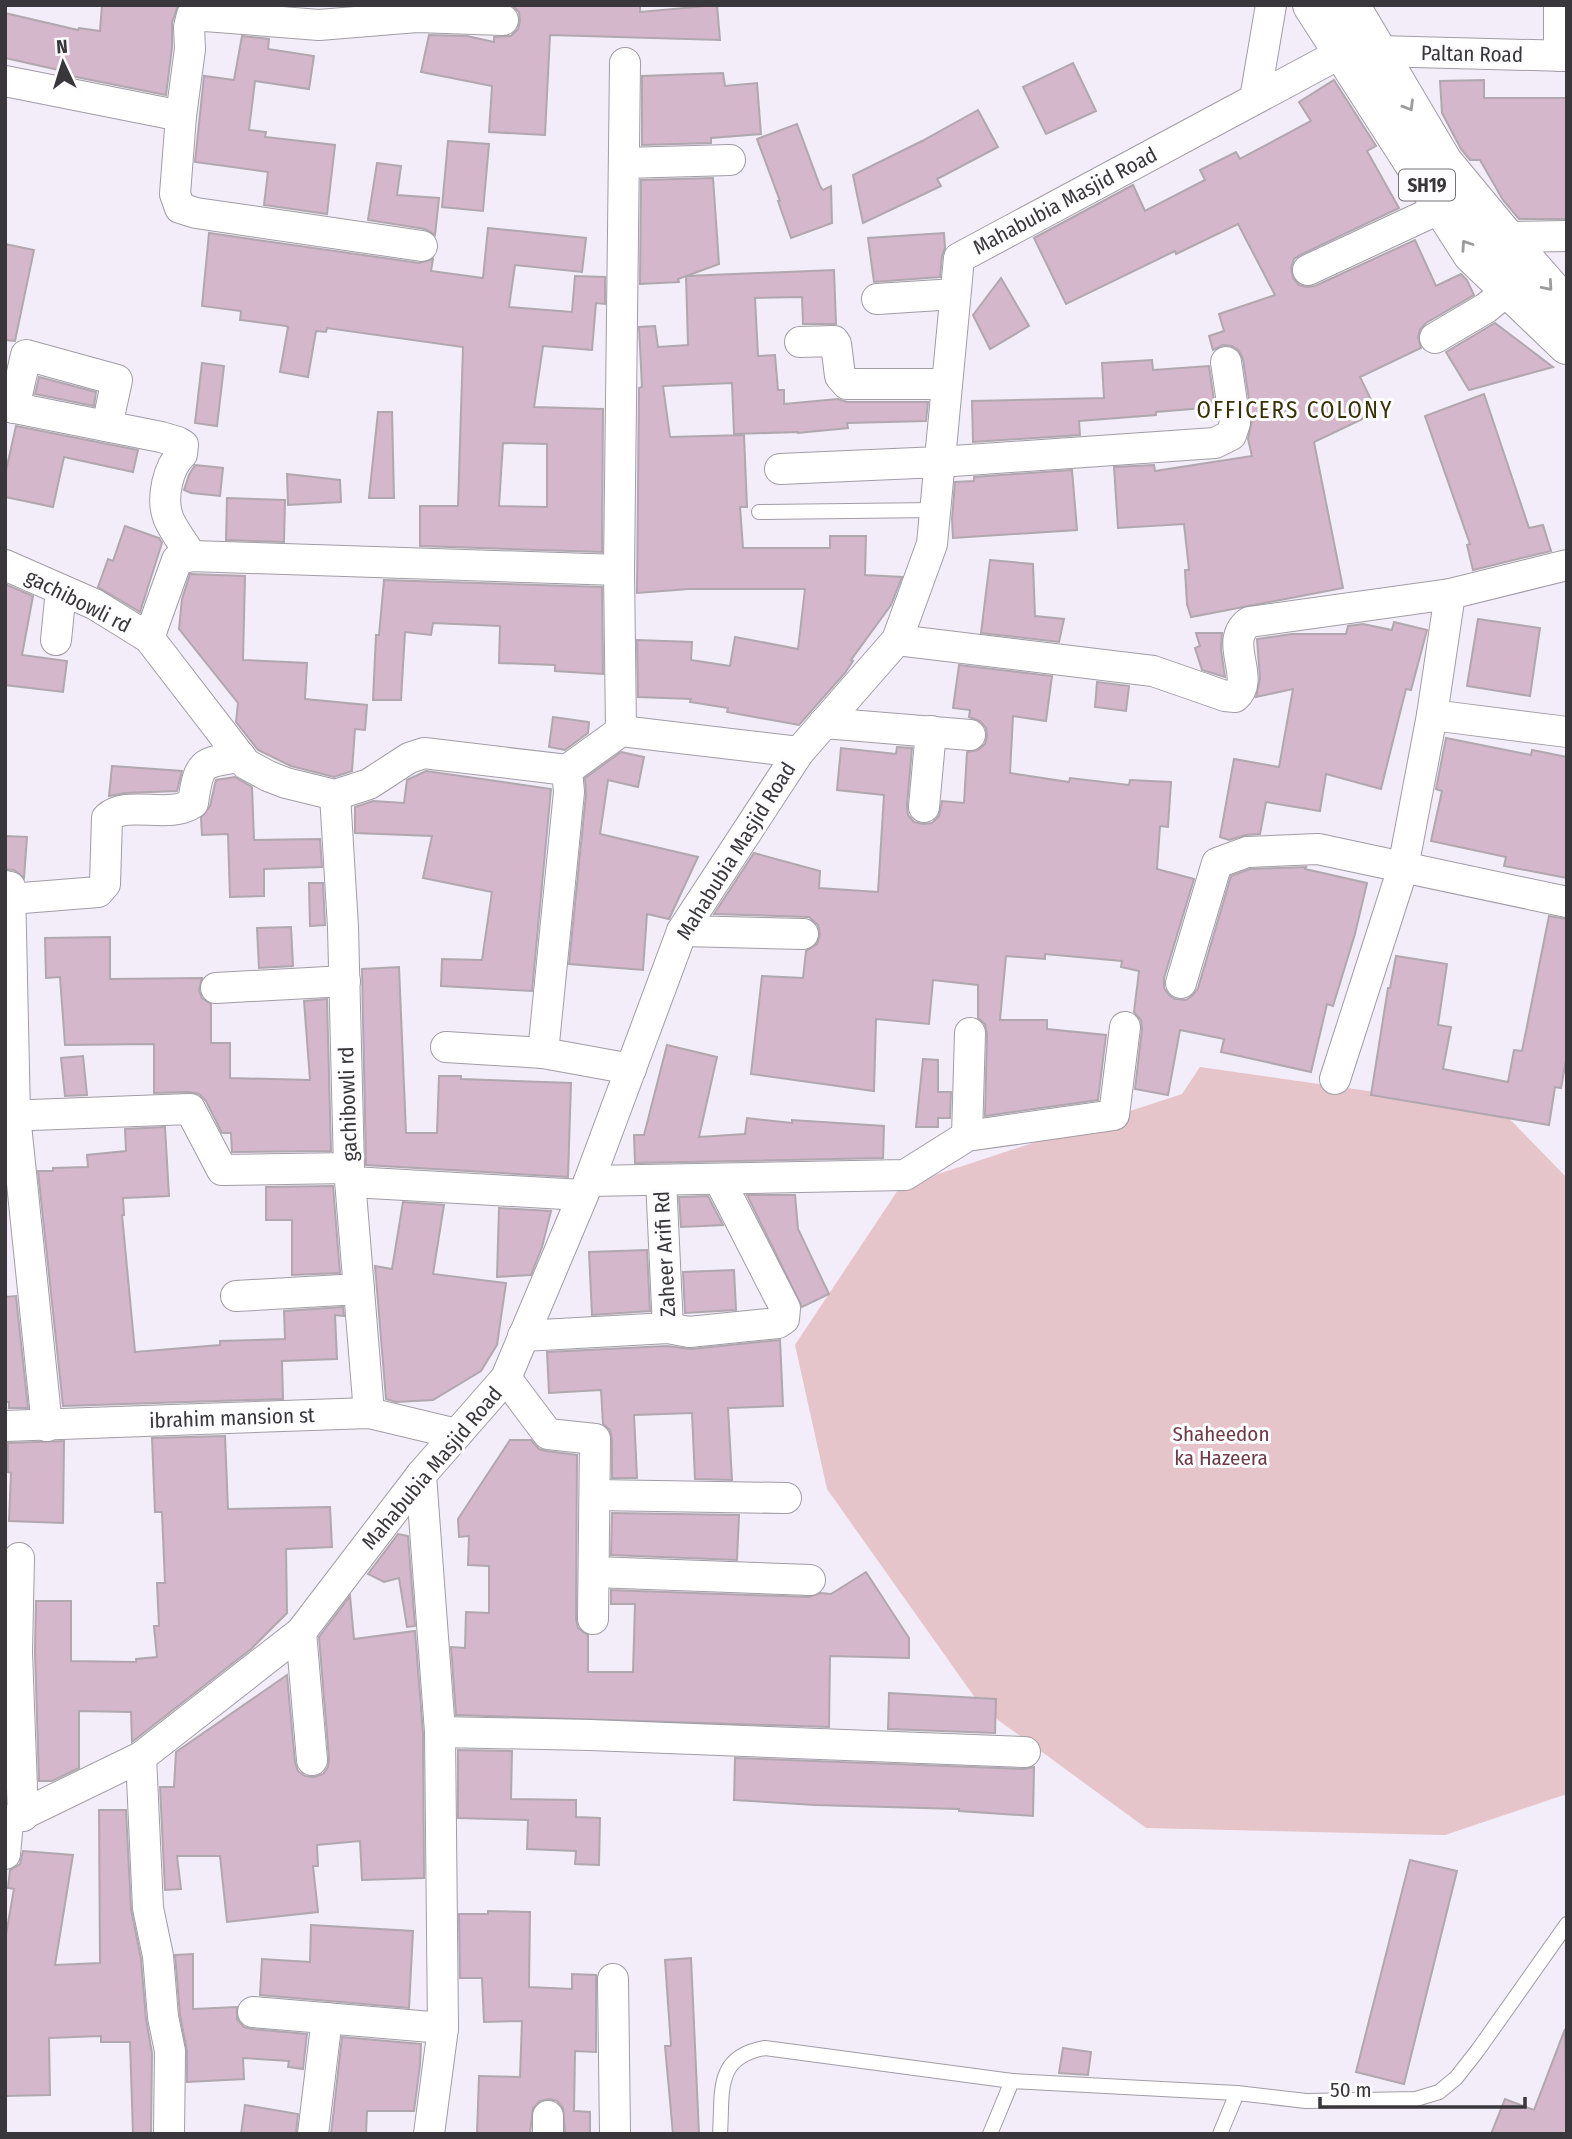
<svg xmlns="http://www.w3.org/2000/svg" width="1572" height="2139" viewBox="0 0 1572 2139" font-family="'Fira Sans Condensed',sans-serif">
<style>
.green{fill:#e5c5c9}
.building{fill:#d4b7cb;stroke:#b1a7ae;stroke-width:2;fill-rule:evenodd}
.lines{fill:none;stroke-linecap:round;stroke-linejoin:round}
.service-casing{stroke:#a19ca6;stroke-width:16}
.minor-casing{stroke:#a19ca6;stroke-width:32}
.primary-casing{stroke:#a19ca6;stroke-width:40}
.service{stroke:#fff;stroke-width:14}
.minor{stroke:#fff;stroke-width:30}
.primary{stroke:#fff;stroke-width:38}
.oneway{stroke:#9c9b9d}
.labels{text-anchor:middle;dominant-baseline:central;stroke-width:6;stroke-linejoin:round;paint-order:stroke}
.shield{fill:#fdfcfe;stroke:#747276;stroke-width:2}
.shield-label{font-size:19px;font-weight:bold;fill:#39373b}
.street-label{font-size:21px;fill:#39373b;stroke:#fdfcfe}
.park-label{font-size:21px;fill:#6f3c46;stroke:#fdfcfe}
.neighbourhood-label{font-size:23px;letter-spacing:2px;fill:#393206;stroke:#fdfcfe}
</style>
<rect width="100%" height="100%" fill="#f2edf8"/>
<polygon class="green" points="1200,1067 1501,1110 1567,1178 1567,1794 1445,1835 1146,1828 983,1709 827,1489 795,1345 898,1190 917,1181 1182,1094"/>
<g class="building">
<polygon points="102,5 178,5 172,23 172,48 166,95 71,76 72,73 5,58 5,13 78,30 79,28 100,31"/>
<polygon points="512,5 640,5 640,12 717,5 720,40 550,35 545,135 489,132 492,86 421,72 429,35 467,36 494,42 494,37 511,36 518,29 520,21 519,12"/>
<polygon points="242,36 269,39 268,49 314,56 309,89 255,81 249,130 266,132 265,137 335,145 327,214 264,205 268,172 195,162 204,76 234,80"/>
<polygon points="1073,63 1096,111 1046,134 1023,87"/>
<polygon points="723,73 725,86 757,83 761,134 711,138 711,143 642,145 642,76"/>
<polygon points="1334,80 1376,146 1367,151 1399,208 1300,255 1294,259 1291,268 1293,278 1299,285 1307,287 1315,286 1415,240 1436,286 1461,274 1467,280 1474,295 1426,323 1420,330 1418,337 1421,348 1360,377 1377,412 1314,442 1343,588 1191,617 1187,604 1185,570 1189,570 1184,524 1118,528 1114,467 1154,465 1155,471 1252,456 1248,439 1252,420 1243,359 1239,351 1232,346 1223,345 1213,350 1209,336 1224,331 1219,314 1275,295 1238,224 1176,254 1175,251 1066,304 1034,238 1133,185 1145,211 1205,180 1200,170 1236,152 1240,159 1311,121 1299,102"/>
<polygon points="1484,80 1484,98 1567,98 1567,219 1519,219 1503,200 1480,160 1470,160 1461,149 1442,113 1440,81"/>
<polygon points="978,110 998,147 937,179 941,186 863,223 853,175 922,141"/>
<polygon points="797,124 820,186 823,190 831,186 832,223 791,238 778,201 780,201 757,139"/>
<polygon points="448,141 489,144 483,211 442,207"/>
<polygon points="377,163 401,166 397,195 439,198 435,235 425,229 368,220"/>
<polygon points="713,178 719,264 678,279 679,282 640,284 641,180"/>
<path d="M488,228L586,238L582,272L515,265L509,307L572,312L575,276L605,277V304L596,303L592,350L543,346L534,407L603,409L602,552L420,546V506H458L463,347L327,328L326,332L316,331L308,377L280,372L288,327L286,326L240,320L241,311L202,306L209,233L419,263L433,259L431,271L483,278ZM503,443L547,444V507L499,506Z"/>
<polygon points="944,233 945,248 942,256 940,277 874,282 868,238"/>
<polygon points="5,244 34,250 15,341 5,340"/>
<polygon points="834,270 836,324 803,324 802,297 755,298 758,356 775,355 778,390 784,390 784,404 838,399 847,402 928,402 926,421 847,423 848,428 798,433 798,432 734,434 732,383 663,386 670,437 744,435 747,507 740,507 743,548 830,548 830,536 866,536 865,575 902,577 891,605 851,660 853,661 845,673 799,725 727,712 728,708 690,702 691,699 638,697 637,640 692,642 691,660 730,666 735,637 798,649 805,589 689,589 637,593 639,388 642,387 639,327 655,326 658,347 688,345 686,276"/>
<polygon points="1001,278 1029,326 990,349 973,315"/>
<polygon points="1495,323 1553,367 1469,390 1446,352"/>
<polygon points="1152,360 1153,370 1209,366 1215,407 1156,412 1156,415 1079,421 1080,435 973,442 972,401 1104,398 1102,363"/>
<polygon points="202,363 224,366 217,426 195,423"/>
<polygon points="39,377 96,392 94,406 35,394"/>
<polygon points="1484,394 1529,528 1543,525 1551,551 1473,570 1467,545 1470,544 1425,416"/>
<polygon points="378,412 392,412 394,498 369,498"/>
<polygon points="16,426 138,450 133,472 64,457 53,507 5,497 5,475"/>
<polygon points="195,465 223,468 220,496 191,493 184,490 189,475"/>
<polygon points="1072,470 1077,530 953,538 952,519 955,482 974,481 974,477"/>
<polygon points="287,474 340,480 341,502 288,505"/>
<polygon points="227,498 285,500 284,542 226,540"/>
<polygon points="125,526 159,538 162,543 140,612 98,587 108,559 113,561"/>
<polygon points="990,560 1033,564 1035,616 1064,619 1059,642 981,633"/>
<polygon points="190,574 245,576 243,660 307,663 305,699 367,705 365,730 355,729 352,771 334,777 291,766 258,750 236,722 238,703 179,629 182,599"/>
<polygon points="384,580 602,587 603,674 555,671 555,665 499,663 500,626 433,623 431,635 405,632 401,700 373,700 376,635 379,635"/>
<polygon points="5,584 33,596 22,655 67,661 63,692 5,685"/>
<polygon points="1478,619 1540,628 1530,696 1467,686"/>
<polygon points="1394,622 1427,630 1411,690 1406,689 1381,789 1326,774 1320,811 1266,802 1260,834 1246,835 1229,840 1220,837 1234,759 1279,767 1293,689 1256,697 1260,679 1257,639 1292,634 1346,634 1348,626 1363,624 1392,630"/>
<polygon points="1196,633 1222,633 1221,650 1225,677 1202,670 1195,648 1200,646"/>
<polygon points="959,665 1052,676 1046,721 1013,716 1010,773 1069,782 1070,778 1129,785 1130,780 1171,782 1168,827 1160,826 1157,869 1194,879 1164,978 1164,988 1169,995 1175,999 1186,1000 1193,995 1198,988 1231,876 1250,869 1306,867 1305,869 1367,883 1355,934 1333,1006 1327,1004 1311,1072 1221,1052 1224,1039 1180,1030 1168,1095 1135,1089 1142,1029 1141,1020 1134,1012 1139,971 1121,967 1122,961 1045,954 1045,959 1006,956 1000,1020 1047,1020 1047,1029 1106,1035 1098,1100 985,1116 987,1034 985,1024 978,1018 978,985 933,980 929,1024 876,1019 874,1091 751,1074 762,976 803,978 806,951 817,944 820,934 818,925 809,917 714,914 754,853 820,871 819,888 878,892 884,795 837,790 841,748 896,754 897,747 912,748 907,805 908,815 914,822 923,824 932,823 939,816 942,801 964,803 967,752 978,750 985,744 987,736 986,728 980,721 969,717 970,710 953,708"/>
<polygon points="1097,682 1129,686 1126,711 1095,707"/>
<polygon points="553,717 589,722 588,733 565,750 549,747"/>
<polygon points="1446,738 1531,755 1532,750 1567,757 1567,878 1504,866 1506,857 1431,841 1442,791 1436,789"/>
<polygon points="621,752 644,757 638,787 608,780 600,834 698,857 669,919 647,914 643,970 569,964 586,794 585,778"/>
<polygon points="112,766 182,771 177,791 125,793 109,796"/>
<polygon points="426,771 551,789 532,991 441,986 442,959 482,960 492,892 423,878 432,836 355,833 355,807 373,801 404,803 407,780"/>
<polygon points="235,777 252,787 254,840 320,839 322,867 264,869 264,896 230,897 228,834 202,835 201,818 210,806 216,780"/>
<polygon points="5,836 27,837 24,878 14,870 5,869"/>
<polygon points="309,883 323,883 325,925 310,926"/>
<polygon points="1549,916 1567,919 1567,1055 1561,1088 1555,1087 1549,1125 1371,1095 1388,988 1390,988 1396,956 1447,964 1438,1025 1451,1027 1443,1069 1508,1082 1514,1050 1522,1051"/>
<polygon points="291,927 293,966 259,968 257,928"/>
<polygon points="110,937 110,979 202,978 199,990 202,998 211,1004 211,1043 230,1043 230,1078 310,1080 304,1001 327,999 331,1151 232,1152 231,1133 222,1133 206,1101 199,1094 189,1092 154,1093 154,1044 65,1045 60,977 46,978 45,938"/>
<polygon points="399,967 406,1133 437,1133 439,1076 461,1076 461,1079 571,1083 568,1177 366,1165 362,969"/>
<polygon points="667,1045 717,1057 699,1137 745,1134 747,1118 792,1123 792,1120 884,1126 883,1158 635,1163 634,1135 644,1135"/>
<polygon points="83,1056 87,1095 65,1096 61,1058"/>
<polygon points="923,1059 938,1060 938,1092 951,1092 950,1118 938,1118 938,1127 916,1127"/>
<polygon points="165,1127 169,1196 123,1198 124,1215 122,1215 135,1352 220,1345 220,1341 285,1339 284,1311 343,1307 344,1316 335,1315 337,1359 282,1361 283,1399 63,1406 38,1171 53,1171 53,1168 88,1167 87,1155 126,1151 125,1129"/>
<polygon points="333,1186 340,1273 292,1275 292,1220 266,1220 266,1187"/>
<polygon points="747,1195 795,1195 798,1229 829,1294 802,1307"/>
<polygon points="708,1196 723,1225 681,1227 679,1197"/>
<polygon points="403,1202 444,1205 433,1274 506,1283 497,1345 481,1371 433,1400 396,1402 386,1399 375,1266 392,1269"/>
<polygon points="499,1208 551,1211 542,1247 531,1275 497,1277"/>
<polygon points="647,1250 650,1311 592,1315 589,1252"/>
<polygon points="734,1270 736,1310 685,1313 683,1272"/>
<polygon points="16,1296 28,1408 9,1408 9,1402 5,1402 5,1297"/>
<polygon points="780,1340 783,1406 728,1408 732,1480 695,1479 692,1413 634,1415 637,1478 612,1478 612,1439 610,1430 603,1424 601,1390 549,1393 547,1352 667,1346 691,1349"/>
<polygon points="225,1436 228,1509 330,1507 332,1547 286,1549 287,1613 251,1649 132,1742 131,1712 79,1711 79,1768 52,1781 39,1781 35,1652 36,1601 71,1601 71,1661 136,1662 136,1659 157,1657 154,1626 159,1626 157,1583 165,1583 162,1512 155,1512 152,1438"/>
<polygon points="510,1440 531,1440 539,1449 546,1451 577,1455 576,1619 578,1628 588,1635 588,1672 633,1672 635,1604 611,1604 611,1590 809,1597 820,1593 831,1594 866,1572 909,1638 909,1658 830,1656 829,1727 456,1715 451,1647 465,1648 466,1612 489,1613 489,1566 468,1565 469,1536 459,1537 458,1519"/>
<polygon points="64,1441 63,1523 9,1521 11,1473 8,1472 8,1443"/>
<polygon points="612,1513 739,1515 737,1560 611,1555"/>
<polygon points="398,1534 408,1536 415,1626 407,1627 399,1578 384,1582 368,1574"/>
<polygon points="350,1596 354,1639 415,1631 423,1733 424,1878 362,1880 360,1841 317,1845 318,1866 313,1866 318,1912 227,1922 220,1856 177,1856 181,1889 165,1890 160,1787 174,1787 176,1752 287,1675 295,1762 298,1771 305,1776 314,1777 323,1774 328,1767 329,1759 319,1637"/>
<polygon points="889,1693 996,1699 995,1733 888,1729"/>
<polygon points="458,1750 512,1751 511,1799 576,1800 576,1817 600,1818 599,1865 575,1864 576,1851 527,1849 528,1820 458,1818"/>
<polygon points="735,1758 1024,1769 1034,1767 1033,1816 959,1811 959,1809 815,1805 734,1800"/>
<polygon points="99,1810 126,1810 131,1909 141,1959 146,2019 152,2053 151,2134 133,2134 130,2042 101,2042 101,2036 49,2038 50,2095 5,2096 5,1940 14,1889 8,1888 10,1870 20,1864 23,1851 73,1855 55,1965 100,1963"/>
<polygon points="1410,1860 1457,1871 1404,2084 1356,2072"/>
<polygon points="488,1911 530,1912 529,1987 572,1989 572,1974 596,1975 596,2052 575,2051 574,2111 590,2112 590,2134 565,2134 563,2108 557,2101 549,2099 540,2101 533,2108 530,2134 477,2134 479,2076 520,2077 522,2021 484,2022 482,1978 460,1978 459,1914 488,1914"/>
<polygon points="311,1925 413,1931 409,2008 260,1995 262,1959 310,1962"/>
<polygon points="193,1954 193,2009 237,2007 237,2019 244,2027 252,2029 307,2034 303,2069 288,2067 289,2061 243,2058 244,2079 187,2082 187,2051 180,2015 175,1955"/>
<polygon points="691,1958 699,2134 673,2134 665,2046 671,2046 665,1960"/>
<polygon points="1565,2029 1567,2134 1491,2134 1505,2099 1534,2110"/>
<polygon points="342,2037 421,2044 420,2065 414,2111 367,2111 366,2134 331,2134"/>
<polygon points="1063,2048 1091,2052 1088,2075 1059,2073"/>
<polygon points="245,2105 298,2114 296,2134 241,2134"/>
</g>
<g class="lines">
<g class="service-casing">
<g id="service">
<polyline points="759,512 935,510"/>
<path d="M720,2134C723,2092 714,2057 765,2048L1012,2081"/>
<polyline points="990,2134 1012,2081 1237,2093 1306,2101 1416,2099 1439,2092 1456,2078 1478,2050 1567,1924"/>
<polyline points="1220,2134 1237,2093"/>
</g>
</g>
<g class="minor-casing">
<g id="minor">
<polyline points="1377,51 1567,56"/>
<polyline points="1559,56 1559,5"/>
<polyline points="5,81 181,116 175,194 180,208 196,213 422,246"/>
<polyline points="1255,99 1271,5"/>
<polyline points="181,116 190,49 189,27 192,15 319,25 417,17 503,20"/>
<polyline points="624,163 730,160"/>
<polyline points="1505,237 1567,236"/>
<polyline points="1308,270 1441,208"/>
<polyline points="877,299 955,294"/>
<polyline points="1435,338 1486,308 1508,290"/>
<polyline points="800,342 834,341 836,344 840,376 847,384 947,384"/>
<path d="M5,406L161,437L178,442L183,445L182,454C168,467 161,498 168,517C171,527 185,545 191,556"/>
<polyline points="14,408 26,355 117,380 107,426"/>
<polyline points="780,469 939,462 1215,443 1231,435 1235,423 1226,362"/>
<polyline points="5,565 94,604 149,638 246,764 268,776 286,783 335,795 369,784 409,758 424,753 567,770 621,731 799,752"/>
<polyline points="149,638 177,560 191,556 619,570"/>
<polyline points="56,640 61,590"/>
<path d="M897,640L1153,671L1225,696L1235,697C1257,678 1222,642 1249,622L1450,594L1567,565"/>
<polyline points="1432,715 1567,732"/>
<polyline points="824,723 970,735"/>
<polyline points="621,731 619,570 625,63"/>
<polyline points="335,795 343,927 349,1168 369,1413"/>
<polyline points="924,807 931,731"/>
<polyline points="5,886 10,887 15,1115 47,1426"/>
<path d="M10,899L98,892L105,884L107,818C128,799 168,820 193,803C199,762 201,762 241,757"/>
<polyline points="682,931 803,934"/>
<polyline points="1181,983 1217,863 1247,852 1318,849 1567,902"/>
<polyline points="216,988 345,981"/>
<polyline points="446,1047 543,1053 631,1069"/>
<polyline points="543,1053 569,792 567,770"/>
<polyline points="1335,1079 1403,868 1432,715 1450,594"/>
<polyline points="5,1116 190,1109 222,1170 349,1168"/>
<polyline points="967,1136 970,1033"/>
<polyline points="661,1180 668,1328"/>
<polyline points="589,1181 905,1175 967,1136 1114,1115 1125,1027"/>
<polyline points="352,1182 582,1195"/>
<polyline points="236,1296 359,1289"/>
<polyline points="523,1336 668,1328 689,1332 778,1323 784,1319 785,1308 719,1179"/>
<polyline points="506,1378 548,1434 595,1439 593,1619"/>
<polyline points="5,1426 369,1413 457,1434"/>
<polyline points="421,1475 440,1732 443,2028 429,2134"/>
<polyline points="595,1495 786,1498"/>
<polyline points="19,1558 17,1652 23,1816"/>
<polyline points="594,1572 810,1580"/>
<polyline points="301,1632 312,1760"/>
<polyline points="440,1732 590,1735 1025,1752"/>
<polyline points="141,1757 148,1908 158,1956 163,2017 170,2051 169,2134"/>
<polyline points="5,1823 141,1757 301,1632 421,1475 506,1378 589,1181 682,931 799,752 897,640 932,544 959,258 1341,53"/>
<polyline points="5,1854 8,1822"/>
<polyline points="613,1979 615,2134"/>
<polyline points="253,2012 443,2028"/>
<polyline points="548,2116 548,2134"/>
<polyline points="313,2134 327,2018"/>
</g>
</g>
<g class="primary-casing">
<g id="primary">
<polyline points="1312,5 1472,254 1567,345"/>
<polyline points="1350,5 1443,162 1505,237 1567,308"/>
</g>
</g>
<use href="#service" class="service"/>
<use href="#minor" class="minor"/>
<use href="#primary" class="primary"/>
</g>
<defs><path id="oneway-chevron" d="M-2-3.5L2.5 0L-2 3.5" fill="none" stroke-width="1.6" stroke-linecap="round" stroke-linejoin="round" transform="scale(1.75)"/></defs>
<g class="oneway">
<use href="#oneway-chevron" transform="translate(1409 106) rotate(59)"/>
<use href="#oneway-chevron" transform="translate(1466 245) rotate(-124)"/>
<use href="#oneway-chevron" transform="translate(1548 286) rotate(49)"/>
</g>
<g class="labels">
<rect class="shield" x="1399" y="169.5" width="56" height="31" rx="5"/>
<g class="shield-label">
<text x="1427" y="185">SH19</text>
</g>
<g class="street-label">
<text transform="translate(1472 54) rotate(1)">Paltan Road</text>
<text transform="translate(1065 201) rotate(-28)">Mahabubia Masjid Road</text>
<text transform="translate(78 601) rotate(27)">gachibowli rd</text>
<text transform="translate(736 851) rotate(-58)">Mahabubia Masjid Road</text>
<text transform="translate(348 1104) rotate(-92)">gachibowli rd</text>
<text transform="translate(665 1254) rotate(-93)">Zaheer Arifi Rd</text>
<text transform="translate(232 1418) rotate(-2)">ibrahim mansion st</text>
<text transform="translate(432 1468) rotate(-50)">Mahabubia Masjid Road</text>
</g>
<g class="park-label">
<text x="1221" y="1434">Shaheedon<tspan x="1221" dy="24">ka Hazeera</tspan></text>
</g>
<g class="neighbourhood-label">
<text x="1295" y="410">OFFICERS COLONY</text>
</g>
</g>
<rect width="1572" height="2139" fill="none" stroke="#39373b" stroke-width="14"/>
<g transform="translate(63 63) rotate(356)" stroke="#fdfcfe" stroke-width="5" paint-order="stroke">
<path d="M0-5L12 26L0 18L-12 26Z" fill="#39373b"/>
<text y="-10" font-size="19" font-weight="bold" text-anchor="middle" fill="#39373b">N</text>
</g>
<path d="M1320 2097v10h205v-10" fill="none" stroke="#39373b" stroke-width="3.5"/>
<text x="1330" y="2097" font-size="21" fill="#39373b" stroke="#fdfcfe" stroke-width="5" paint-order="stroke">50 m</text>
</svg>
